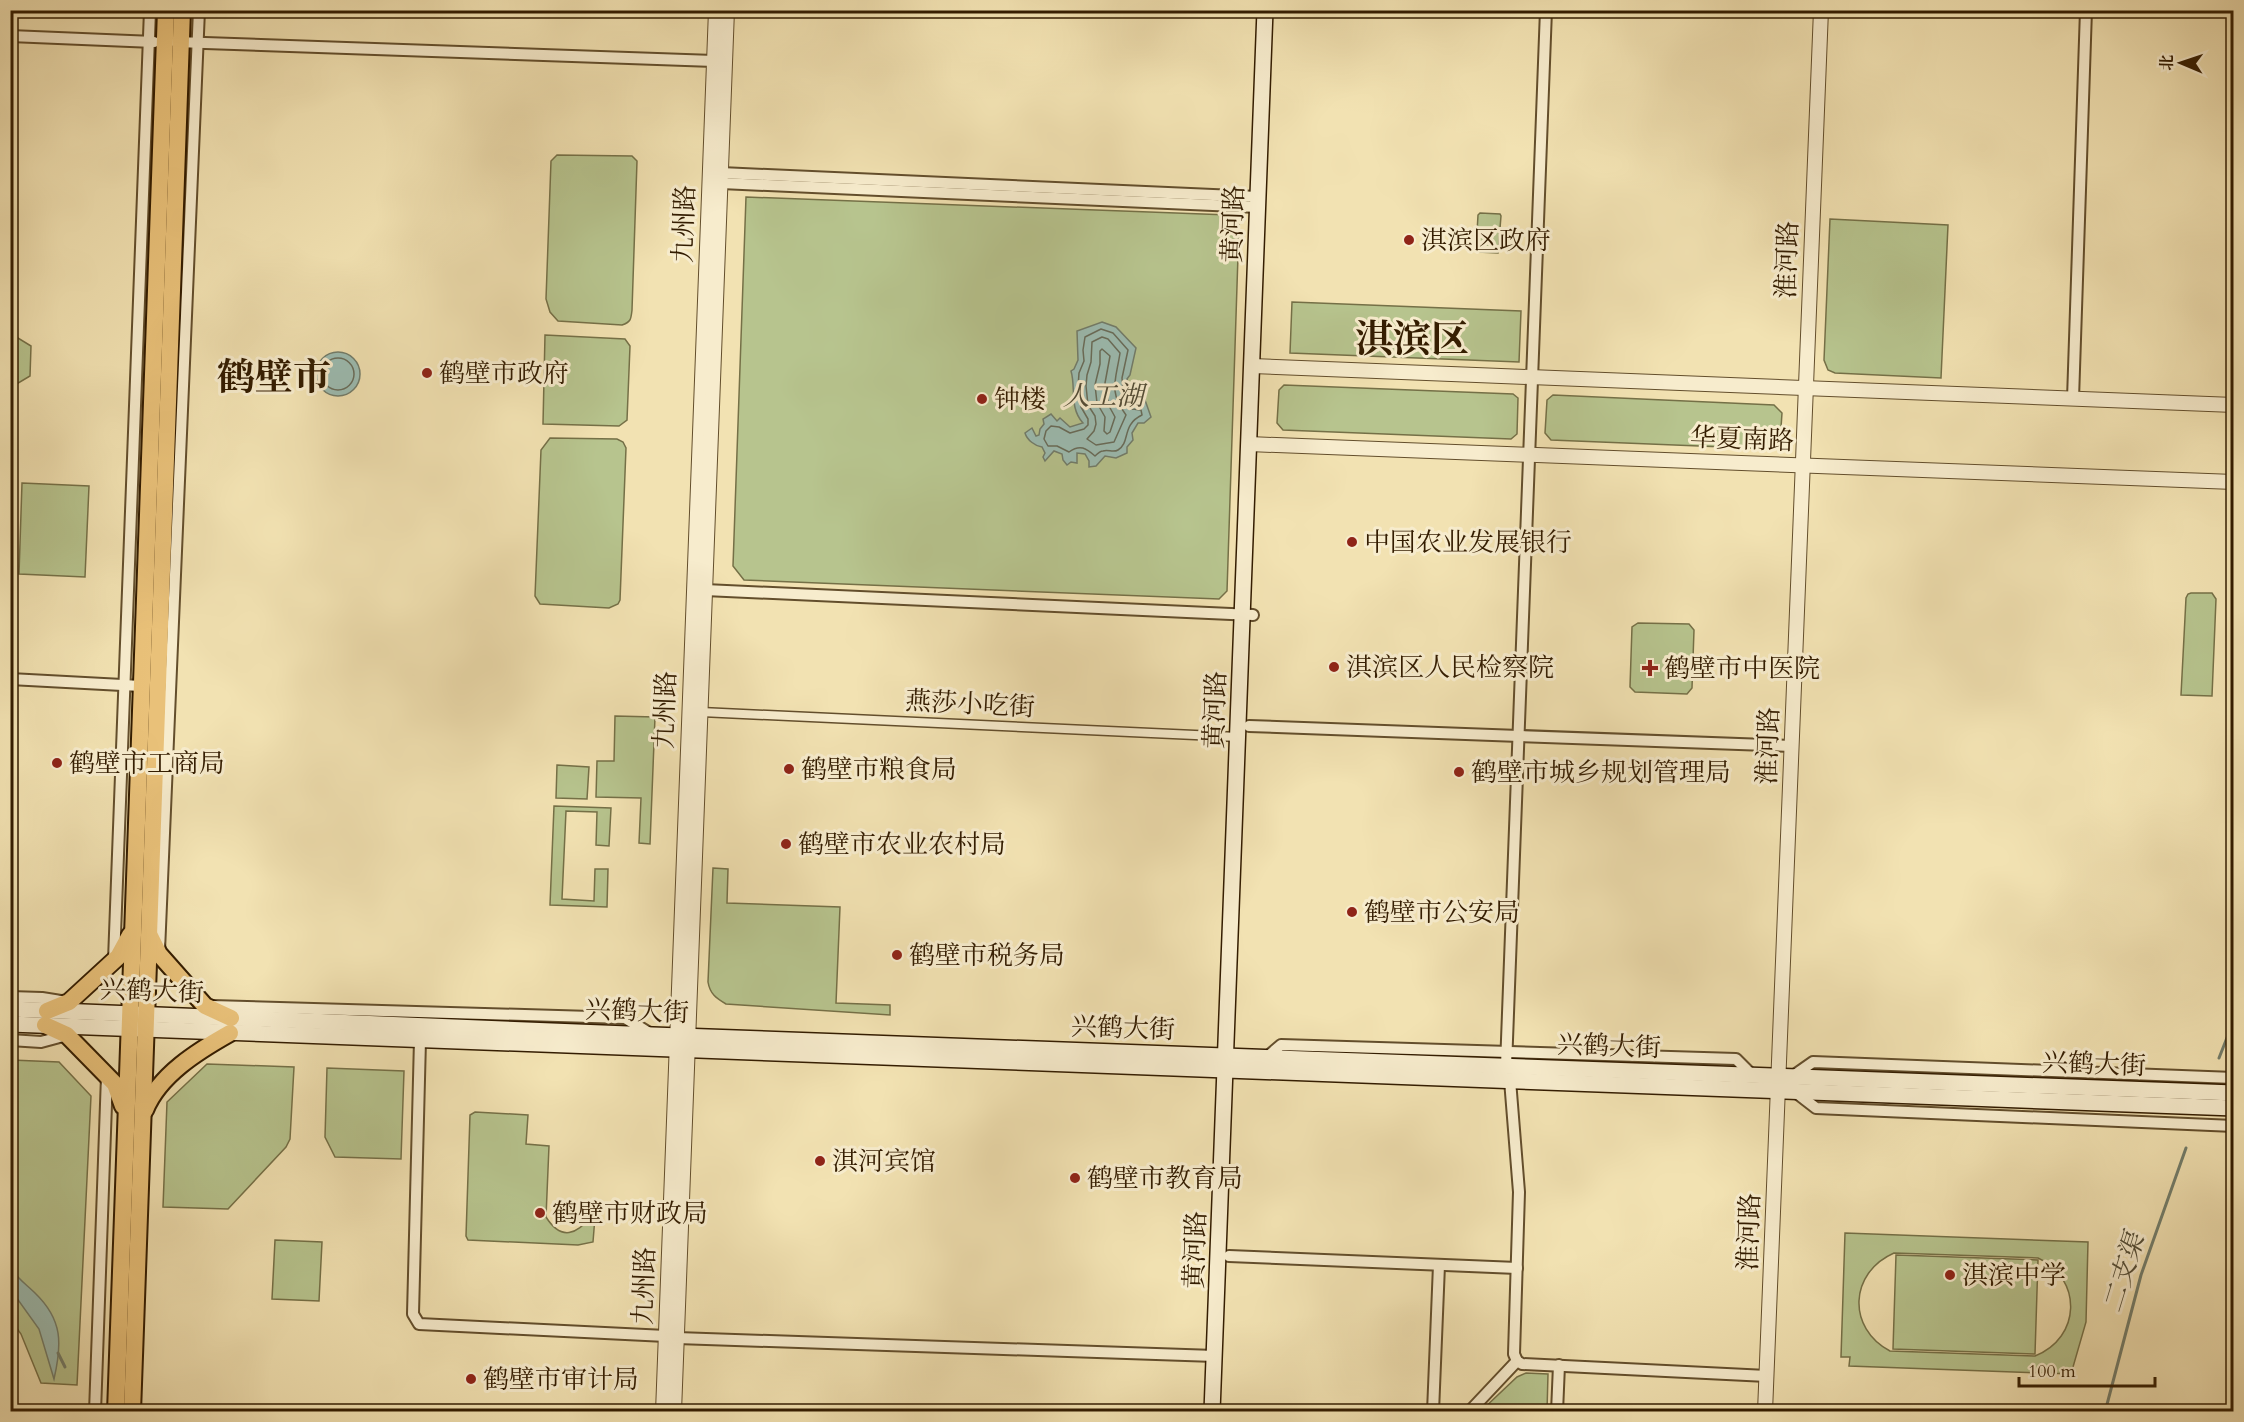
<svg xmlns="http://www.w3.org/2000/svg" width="2244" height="1422" viewBox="0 0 2244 1422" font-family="Cardo,'Noto Serif SC',serif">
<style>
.green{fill:#b7c48e;stroke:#757047;stroke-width:1.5;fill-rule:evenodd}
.water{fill:#9cbdb3;stroke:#727d6b;stroke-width:1.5}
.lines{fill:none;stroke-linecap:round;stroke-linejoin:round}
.shore{stroke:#686c5a;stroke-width:1.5}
.stream{stroke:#727d6b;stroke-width:3}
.pedestrian-casing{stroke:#634e2c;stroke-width:11}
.minor-casing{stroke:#634e2c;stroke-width:14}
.tertiary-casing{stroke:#634e2c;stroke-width:16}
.secondary-casing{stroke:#331c00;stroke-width:18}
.primary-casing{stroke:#331c00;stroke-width:20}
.pedestrian{stroke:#f7eccd;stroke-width:8}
.minor{stroke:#f7eccd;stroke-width:10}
.tertiary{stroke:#f7eccd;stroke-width:14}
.secondary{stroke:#f7eccd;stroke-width:15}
.primary{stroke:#e9c179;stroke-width:16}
.poi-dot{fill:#8f2418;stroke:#f7eccd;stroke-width:2}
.labels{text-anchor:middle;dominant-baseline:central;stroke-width:6;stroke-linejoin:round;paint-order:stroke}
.street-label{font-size:26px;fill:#331c00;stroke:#f7eccd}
.poi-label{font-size:26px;fill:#331c00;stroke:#f7eccd;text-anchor:start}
.water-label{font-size:27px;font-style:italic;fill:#524c36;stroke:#f7eccd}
.town-label{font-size:38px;font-weight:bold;fill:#331c00;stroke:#f7eccd}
</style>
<rect width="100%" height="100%" fill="#f2e2b2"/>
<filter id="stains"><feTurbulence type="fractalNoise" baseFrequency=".00333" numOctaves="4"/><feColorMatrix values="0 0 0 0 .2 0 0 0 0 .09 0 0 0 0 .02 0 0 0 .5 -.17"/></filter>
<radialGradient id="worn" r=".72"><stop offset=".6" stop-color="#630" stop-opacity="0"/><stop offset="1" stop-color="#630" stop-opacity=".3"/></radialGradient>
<g class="green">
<path d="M557,155L632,156L637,161L632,310C631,319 631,322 622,325L558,321L550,312L546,299L551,161Z"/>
<polygon points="746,197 1229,215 1239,225 1227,591 1219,599 744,580 733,566"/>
<polygon points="1480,213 1500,214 1501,216 1498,253 1478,252 1476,250 1478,215"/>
<polygon points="1830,219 1948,225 1941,378 1835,373 1828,370 1824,360"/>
<polygon points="1292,302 1521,311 1519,362 1290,353"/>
<polygon points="545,335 625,339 630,346 627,420 619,426 543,424"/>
<polygon points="11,337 18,338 31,346 30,376 15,385 11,384"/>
<polygon points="1284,385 1513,394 1518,398 1517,434 1511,439 1283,430 1277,423 1279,390"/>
<polygon points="1553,395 1774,405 1782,413 1780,442 1773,449 1551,440 1545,433 1547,400"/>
<polygon points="550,438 617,439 623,442 626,448 620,600 618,604 609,608 540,604 535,596 541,450"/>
<polygon points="22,483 89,486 85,577 19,574"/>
<polygon points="2191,593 2212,593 2216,599 2212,696 2181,695 2186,598 2188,594"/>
<polygon points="1638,623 1689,624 1694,630 1692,688 1687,694 1635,692 1630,687 1632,627"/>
<polygon points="615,716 655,717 650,844 639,843 641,798 596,797 597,761 614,761"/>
<polygon points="557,765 589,767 587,799 556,798"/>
<polygon points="554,806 611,808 609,846 596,845 597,812 566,811 562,899 594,901 595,869 608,869 607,907 550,905"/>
<path d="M713,868L728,869L727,903L840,907L836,1003L890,1005V1015L726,1004C716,998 710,994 708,982Z"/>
<polygon points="11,1060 59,1062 91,1096 77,1385 41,1383 21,1334 11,1320"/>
<polygon points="207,1064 294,1067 290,1139 286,1147 228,1209 163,1207 167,1102"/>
<polygon points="327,1068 404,1071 401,1159 335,1157 325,1137"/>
<path d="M475,1112L528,1115L526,1144L549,1146L546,1217C561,1241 577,1235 592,1215L595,1217L593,1242L578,1245L468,1240L466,1236L470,1115Z"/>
<path d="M1845,1233L2088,1242L2086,1322L2071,1374L1849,1366L1850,1357H1841ZM1894,1253L2038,1258C2083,1279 2081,1338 2035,1356L1890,1351C1847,1328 1849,1273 1894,1253Z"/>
<polygon points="275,1240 322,1242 319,1301 272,1299"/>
<polygon points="1896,1255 2038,1260 2035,1354 1893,1349"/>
<polygon points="1526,1373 1548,1374 1547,1411 1481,1411 1517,1377"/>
</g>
<g class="water">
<path d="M1102,322L1116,327L1136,348L1130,375L1127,379L1131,394L1130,399L1135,404L1145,400L1151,417L1144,423H1138L1132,433L1133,440L1127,447V453L1116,458L1105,456L1096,466L1089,467V461L1085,454L1077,453V463L1071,462L1067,465L1063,460L1062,454L1054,451L1045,461L1043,457L1045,453L1042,447C1035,446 1027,440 1025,433L1032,428L1036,436L1039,435L1040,429L1044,424L1043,419L1051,414L1057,421L1060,418L1070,427L1083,423C1069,408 1076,387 1071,371L1074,369L1078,360L1077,331Z"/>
<circle cx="338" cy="374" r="22"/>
<path d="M10,1266C15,1277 27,1285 35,1293C63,1320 62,1344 54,1379L39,1329L11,1290Z"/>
</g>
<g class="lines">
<g class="shore">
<path d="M1101,329L1113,333L1128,350L1122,378L1124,400L1132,409L1141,410L1142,415C1121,425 1131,442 1118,450C1113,453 1108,449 1103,451C1100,451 1097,454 1095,456C1086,448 1080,444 1069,452L1057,446H1048L1044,439L1046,431L1051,426L1059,427L1070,433L1084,429L1088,425V419L1081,407V394L1078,387L1079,373L1084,361L1083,350L1085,337Z"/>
<path d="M1102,337L1108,339L1120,353C1116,380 1108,391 1126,415L1114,442L1096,445L1087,439L1094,431L1096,424L1095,416L1088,405L1086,386L1087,375L1091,362L1092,342Z"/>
<polygon points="1102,349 1110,356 1105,383 1109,406 1115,417 1110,432 1107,434 1104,431 1105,417 1097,403 1095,385 1100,364 1100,351"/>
<circle cx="338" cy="374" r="16"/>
</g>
<g class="stream">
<polyline points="2219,1058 2234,1020"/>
<polyline points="58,1353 65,1367"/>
<polyline points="2105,1412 2141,1275 2186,1148"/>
</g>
<g class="pedestrian-casing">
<polyline id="pedestrian" points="701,712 1238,737"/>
</g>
<g class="minor-casing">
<g id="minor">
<polyline points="10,36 154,42"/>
<polyline points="176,42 714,61"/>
<polyline points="721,173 1258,197"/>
<polyline points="721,183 1258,207"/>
<polyline points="2073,399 2086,10"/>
<polyline points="705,590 1253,615"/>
<polyline points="10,679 141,686"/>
<polyline points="1249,726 1792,746"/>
<polyline points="159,951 199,10"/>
<polyline points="114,960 150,10"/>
<polyline points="10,997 42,998 67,1002"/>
<polyline points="212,1006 625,1018 651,1034"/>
<polyline points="10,1040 41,1042 67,1035"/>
<polyline points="420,1040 413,1314 419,1324 666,1336"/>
<polyline points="1267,1057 1281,1045 1736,1059 1752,1075"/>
<polyline points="1506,1066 1546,10"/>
<polyline points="1793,1076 1813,1062 2234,1078"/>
<polyline points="1510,1080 1519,1192 1514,1354 1517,1361 1522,1364 1767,1376"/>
<polyline points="1794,1091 1816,1108 2234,1126"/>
<polyline points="1229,1256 1517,1268"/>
<polyline points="677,1338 1215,1356"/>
<polyline points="95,1412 107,1076"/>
<polyline points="1433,1412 1439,1265"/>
<polyline points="1469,1412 1517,1361"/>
<polyline points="1557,1412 1559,1365"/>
</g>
</g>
<g class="tertiary-casing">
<g id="tertiary">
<polyline points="1252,366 2234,405"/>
<polyline points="1249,444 2234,482"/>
<polyline points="663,1412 716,10"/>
<polyline points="674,1412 727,10"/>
<polyline points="1765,1412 1821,10"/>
</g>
</g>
<g class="secondary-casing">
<g id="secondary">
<polyline points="10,1009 653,1035 2234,1093"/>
<polyline points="10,1024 2234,1108"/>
<polyline points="1212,1412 1265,10"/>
</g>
</g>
<g class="primary-casing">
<g id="primary">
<polyline points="150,936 159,954 205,1006 231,1018"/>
<polyline points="47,1011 69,1002 118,957 130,935"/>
<polyline points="45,1025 67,1035 115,1084 123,1106"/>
<path d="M145,1110C159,1075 198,1051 230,1033"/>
<polyline points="116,1412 166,10"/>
<polyline points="132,1412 182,10"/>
</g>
</g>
<use href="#pedestrian" class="pedestrian"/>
<use href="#minor" class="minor"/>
<use href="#tertiary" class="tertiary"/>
<use href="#secondary" class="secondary"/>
<use href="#primary" class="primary"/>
</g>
<g class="poi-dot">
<circle cx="1409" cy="240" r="6"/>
<circle cx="427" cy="373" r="6"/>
<circle cx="982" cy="399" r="6"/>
<circle cx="1352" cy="542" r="6"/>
<circle cx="1334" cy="667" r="6"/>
<path d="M1647 659h6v6h6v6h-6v6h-6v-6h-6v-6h6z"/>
<circle cx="57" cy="763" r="6"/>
<circle cx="789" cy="769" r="6"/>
<circle cx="1459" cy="772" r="6"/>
<circle cx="786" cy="844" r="6"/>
<circle cx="1352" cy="912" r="6"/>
<circle cx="897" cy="955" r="6"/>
<circle cx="820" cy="1161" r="6"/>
<circle cx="1075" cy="1178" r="6"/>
<circle cx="540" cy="1213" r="6"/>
<circle cx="1950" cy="1275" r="6"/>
<circle cx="471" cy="1379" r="6"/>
</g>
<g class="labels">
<g class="street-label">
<text transform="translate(684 224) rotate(-88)">九州路</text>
<text transform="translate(1233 224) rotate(-88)">黄河路</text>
<text transform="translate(1787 260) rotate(-88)">淮河路</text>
<text transform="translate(1742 439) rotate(2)">华夏南路</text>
<text transform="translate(970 704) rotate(3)">燕莎小吃街</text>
<text transform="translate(665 710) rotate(-88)">九州路</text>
<text transform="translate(1215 710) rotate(-88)">黄河路</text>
<text transform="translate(1768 746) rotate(-88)">淮河路</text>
<text transform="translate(152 991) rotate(2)">兴鹤大街</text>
<text transform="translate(637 1011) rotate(2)">兴鹤大街</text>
<text transform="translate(1123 1028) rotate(2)">兴鹤大街</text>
<text transform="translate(1609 1046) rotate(2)">兴鹤大街</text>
<text transform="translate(2094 1064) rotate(2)">兴鹤大街</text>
<text transform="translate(1749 1232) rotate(-88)">淮河路</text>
<text transform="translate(1195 1250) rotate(-88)">黄河路</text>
<text transform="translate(644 1286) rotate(-88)">九州路</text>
</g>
<g class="poi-label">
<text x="1421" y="240">淇滨区政府</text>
<text x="439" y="373">鹤壁市政府</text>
<text x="994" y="399">钟楼</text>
<text x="1364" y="542">中国农业发展银行</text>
<text x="1346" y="667">淇滨区人民检察院</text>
<text x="1664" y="668">鹤壁市中医院</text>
<text x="69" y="763">鹤壁市工商局</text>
<text x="801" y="769">鹤壁市粮食局</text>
<text x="1471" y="772">鹤壁市城乡规划管理局</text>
<text x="798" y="844">鹤壁市农业农村局</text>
<text x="1364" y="912">鹤壁市公安局</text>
<text x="909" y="955">鹤壁市税务局</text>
<text x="832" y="1161">淇河宾馆</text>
<text x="1087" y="1178">鹤壁市教育局</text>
<text x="552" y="1213">鹤壁市财政局</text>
<text x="1962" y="1275">淇滨中学</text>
<text x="483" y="1379">鹤壁市审计局</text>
</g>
<g class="water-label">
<text x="1103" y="396">人工湖</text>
<text transform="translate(2124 1273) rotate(-73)">二支渠</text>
</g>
<g class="town-label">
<text x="1412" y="340">淇滨区</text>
<text x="274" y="378">鹤壁市</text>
</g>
</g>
<rect width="2244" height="1422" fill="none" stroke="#f2e2b2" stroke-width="36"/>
<rect x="12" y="12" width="2220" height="1398" fill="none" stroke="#331c00" stroke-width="3"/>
<rect x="18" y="18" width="2208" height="1386" fill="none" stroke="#331c00" stroke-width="1.5"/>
<g transform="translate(2181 63) rotate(272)" stroke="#f7eccd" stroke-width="4.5" paint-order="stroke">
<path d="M0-4.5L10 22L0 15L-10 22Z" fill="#331c00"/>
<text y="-9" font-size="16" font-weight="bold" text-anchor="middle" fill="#331c00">北</text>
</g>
<path d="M2019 1377v9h136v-9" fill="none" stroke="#331c00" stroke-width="3"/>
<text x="2028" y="1377" font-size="18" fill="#331c00" stroke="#f7eccd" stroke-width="4.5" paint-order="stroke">100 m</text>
<rect width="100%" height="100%" filter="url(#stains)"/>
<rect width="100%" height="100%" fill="url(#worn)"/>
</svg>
